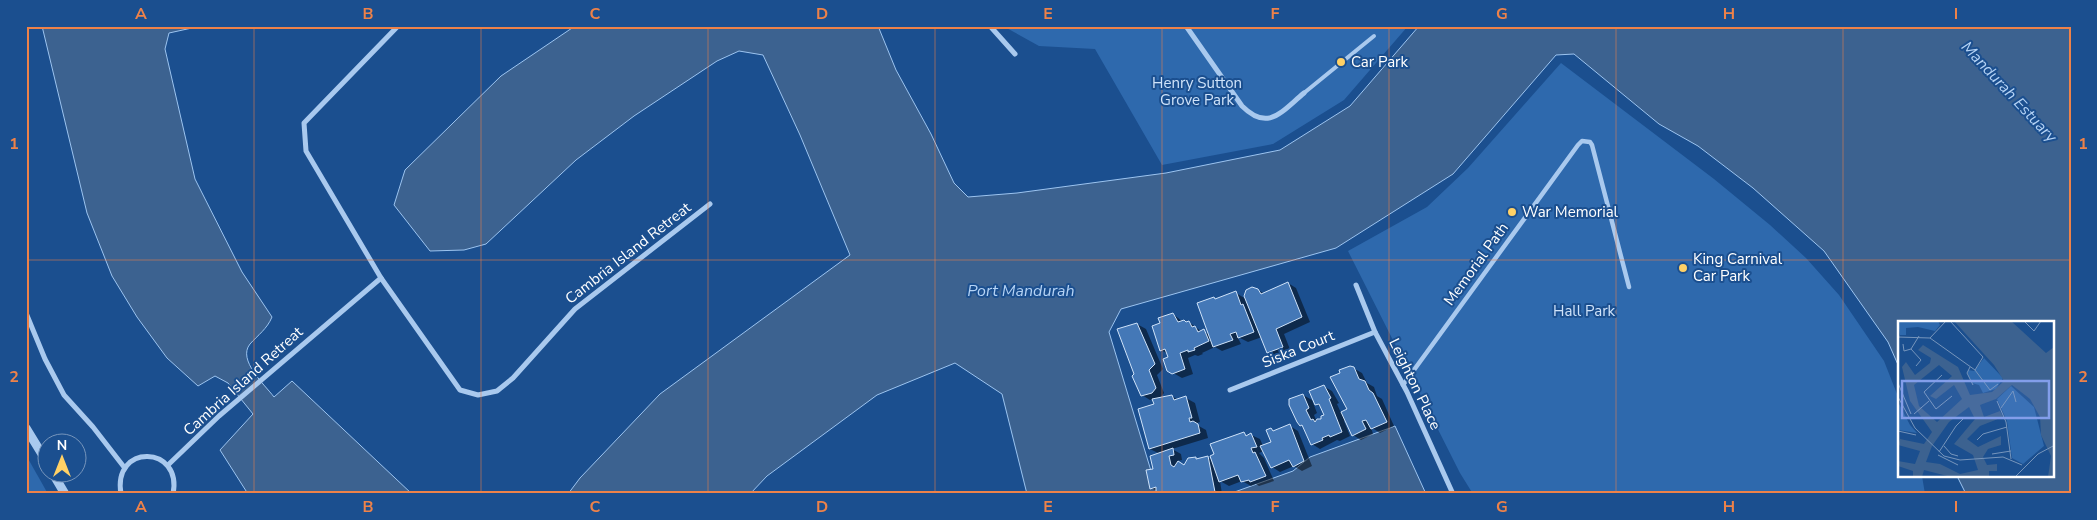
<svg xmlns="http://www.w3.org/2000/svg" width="2097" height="520" viewBox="0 0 2097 520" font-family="'Nunito Sans',sans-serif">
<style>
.green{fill:#2e69ad}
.water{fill:#3c6290;stroke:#9cc4f0}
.shadow{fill:#0007}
.building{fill:#4478b7;stroke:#cfe3fa}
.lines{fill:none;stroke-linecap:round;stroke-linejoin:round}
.service{stroke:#a9c9ee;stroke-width:4}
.pedestrian{stroke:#a9c9ee;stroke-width:4.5}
.minor{stroke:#a9c9ee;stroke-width:5}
.tertiary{stroke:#a9c9ee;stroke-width:9}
.grid{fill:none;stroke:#ee8249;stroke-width:1;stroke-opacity:0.55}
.poi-dot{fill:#ffd166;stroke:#1b4f8f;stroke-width:2}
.labels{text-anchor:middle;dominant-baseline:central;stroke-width:4;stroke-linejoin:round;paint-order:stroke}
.poi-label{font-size:15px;fill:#fff;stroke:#1b4f8f;text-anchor:start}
.park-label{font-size:15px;fill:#cfe3fa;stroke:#1b4f8f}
.street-label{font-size:15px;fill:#fff;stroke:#1b4f8f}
.water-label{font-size:16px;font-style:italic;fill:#b5d3f5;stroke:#1b4f8f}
.inset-road{fill:none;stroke:#7695bc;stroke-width:1}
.view{fill:#839eea;fill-opacity:0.15;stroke:#839eea;stroke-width:2.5}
.inset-edge{fill:none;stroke:#fff;stroke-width:2.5}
.neatline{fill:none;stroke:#ee8249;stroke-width:2}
.grid-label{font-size:16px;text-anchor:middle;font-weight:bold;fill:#ee8249}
</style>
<rect width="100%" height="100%" fill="#1b4f8f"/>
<g class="green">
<polygon points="1003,26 1408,26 1344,100 1273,144 1162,165 1095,49 1039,46"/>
<polygon points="1561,63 1714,179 1770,225 1806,258 1839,295 1884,361 1899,399 1900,476 1922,476 1925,494 1473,494 1460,473 1348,251 1427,207 1468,168"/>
<polygon points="26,455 48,494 26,494"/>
</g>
<g class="water">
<path d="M42,26H201L169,33L165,49L195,179L242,272L272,317C267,329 258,335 250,344C237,360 265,385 274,397L292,381L412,494H248L220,450L253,414L228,383L215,376L198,386L167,358L137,317L112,276L87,213Z"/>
<polygon points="575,26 878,26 896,70 931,134 954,183 968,197 1017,193 1166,173 1280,150 1350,106 1419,26 2071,26 2071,494 1966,494 1957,476 2053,476 2053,322 1900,322 1899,367 1888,342 1824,251 1753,188 1698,146 1659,124 1574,54 1556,55 1453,174 1336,248 1121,309 1109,332 1158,494 1027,494 1002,394 955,363 877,395 767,476 750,494 568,494 580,478 660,394 850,255 800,135 763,55 739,51 717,61 634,116 576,160 486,244 464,250 430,251 394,205 405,170 501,76"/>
<polygon points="1395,426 1426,494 1229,494 1293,471 1310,457"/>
</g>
<g class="shadow">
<polygon points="1288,283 1296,288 1310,322 1284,334 1291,352 1277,357 1268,352 1262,337 1248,342 1240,338 1238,338 1241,344 1222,351 1215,347 1202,353 1203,354 1198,356 1195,355 1188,358 1193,374 1182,378 1168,370 1169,358 1168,354 1161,350 1162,324 1173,314 1183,322 1189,322 1202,332 1209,334 1213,298 1217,300 1236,293 1246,299 1258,290 1265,294"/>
<polygon points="1137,324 1146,329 1163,369 1157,375 1164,393 1159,399 1172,396 1178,400 1186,398 1195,403 1200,422 1197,423 1197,425 1206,430 1208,438 1172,449 1181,454 1182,460 1177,461 1178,463 1184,466 1196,458 1199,460 1208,458 1213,460 1244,434 1248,436 1251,435 1260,439 1263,446 1272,442 1271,429 1276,432 1290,426 1298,431 1312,466 1302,471 1294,466 1280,472 1272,467 1264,451 1259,453 1264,458 1274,481 1259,486 1256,484 1251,486 1242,481 1229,486 1220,481 1222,494 1158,494 1159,492 1151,488 1160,454 1150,449 1155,405 1154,399 1150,400 1142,395 1136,374"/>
<polygon points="1353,368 1362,373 1367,383 1374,387 1377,396 1382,399 1394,426 1380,433 1371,427 1373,434 1361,440 1353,435 1346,420 1344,421 1350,436 1340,441 1337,440 1320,449 1312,444 1303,395 1312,400 1317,413 1314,415 1316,420 1323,420 1325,416 1322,407 1316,404 1323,386 1332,391 1339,403 1337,404 1341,413 1348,410"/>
</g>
<g class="building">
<polygon points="1288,282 1302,317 1276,329 1283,347 1267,353 1244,296 1246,290 1252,287 1258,289 1261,294"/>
<polygon points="1236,291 1241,305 1243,304 1254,332 1238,338 1236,332 1230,334 1233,340 1213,347 1197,303 1214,297 1215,299"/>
<polygon points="1173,313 1178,322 1184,320 1186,322 1189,321 1192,327 1195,326 1198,332 1204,329 1209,341 1194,348 1195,350 1188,352 1188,350 1180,353 1185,369 1172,374 1167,371 1163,359 1168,357 1165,349 1160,351 1152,326 1160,323 1158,318"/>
<polygon points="1137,323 1155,364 1149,370 1156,388 1152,393 1141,396 1132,376 1134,374 1117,329"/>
<polygon points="1350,366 1354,367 1359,379 1365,381 1369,390 1373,393 1387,422 1371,429 1366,420 1362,421 1366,429 1352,436 1341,412 1347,409 1330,377 1340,373 1339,370"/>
<polygon points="1324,385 1331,398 1329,399 1342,432 1330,437 1329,435 1322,438 1323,440 1311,445 1302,425 1300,426 1297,422 1289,405 1289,399 1303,394 1309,408 1306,410 1311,420 1313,419 1315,422 1317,419 1321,419 1321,416 1324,415 1319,404 1315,405 1309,391"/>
<polygon points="1172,395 1174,400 1186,396 1192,418 1189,418 1190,422 1193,421 1198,424 1200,433 1149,449 1138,409 1154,404 1152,399"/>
<polygon points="1290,424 1304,461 1293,467 1289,460 1271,468 1260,446 1271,442 1266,430 1271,428 1273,431"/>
<polygon points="1244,432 1246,436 1251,433 1257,447 1251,448 1253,453 1255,452 1266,476 1250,482 1249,480 1241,482 1238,475 1219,482 1210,456 1214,454 1210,444"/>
<polygon points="1173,448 1174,455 1169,456 1171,465 1174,467 1178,461 1184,465 1188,458 1196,457 1196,459 1208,456 1215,492 1156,494 1156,487 1150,489 1146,470 1153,469 1150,456"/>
</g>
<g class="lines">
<polyline class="service" points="1304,93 1374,36"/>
<polyline class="pedestrian" points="1403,385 1578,145 1582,141 1590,142 1592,145 1629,287"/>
<g class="minor">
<polyline points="398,26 304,123 306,151 381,278 460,390 478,395 497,391 513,378 575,309 710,204"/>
<polyline points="990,26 1015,54"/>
<path d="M1186,26L1242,106C1268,132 1281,112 1304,93"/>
<polyline points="1356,285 1375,332 1407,392 1453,494"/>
<polyline points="26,313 45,359 64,395 93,427 124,467"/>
<polyline points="1230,390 1375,332"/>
<polyline points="168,465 219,416 381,278"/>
<path d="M121,494C112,443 183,445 173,494"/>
</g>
<g class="tertiary">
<polyline points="26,428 48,464"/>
<polyline points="52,472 65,494"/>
</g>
</g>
<path class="grid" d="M254,26V494M481,26V494M708,26V494M935,26V494M1162,26V494M1389,26V494M1616,26V494M1843,26V494M26,260H2071"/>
<g class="poi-dot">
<circle cx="1341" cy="62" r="5"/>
<circle cx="1512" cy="212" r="5"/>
<circle cx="1683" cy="268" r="5"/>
</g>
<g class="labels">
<g class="poi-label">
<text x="1351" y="62">Car Park</text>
<text x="1522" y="212">War Memorial</text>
<text x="1693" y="259">King Carnival<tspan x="1693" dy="17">Car Park</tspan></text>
</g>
<g class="park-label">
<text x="1197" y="83">Henry Sutton<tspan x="1197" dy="17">Grove Park</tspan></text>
<text x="1584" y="311">Hall Park</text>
</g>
<g class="street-label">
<text transform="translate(628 253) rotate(-38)">Cambria Island Retreat</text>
<text transform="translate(1476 264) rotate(-54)">Memorial Path</text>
<text transform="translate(1298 349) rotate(-22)">Siska Court</text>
<text transform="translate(243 381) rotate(-42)">Cambria Island Retreat</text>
<text transform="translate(1415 384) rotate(64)">Leighton Place</text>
</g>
<g class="water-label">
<text transform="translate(2009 92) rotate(47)">Mandurah Estuary</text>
<text x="1021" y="291">Port Mandurah</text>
</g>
</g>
<g transform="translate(1898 321)">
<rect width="156" height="156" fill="#1b4f8f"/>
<path d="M0,0H40L42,4L37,10L20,6L8,7V14H2ZM86,37L105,57L98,68L85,72L81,64L74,62L70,53V49L76,50ZM113,65L136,86L146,125L125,143L114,137L109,100L99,78ZM0,81L12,104L19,112L0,109Z" fill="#2e69ad"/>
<path d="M56,0H113L148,32L156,26V156H150L153,135L143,114L142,96L132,78L114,64L98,78L82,84L86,96L102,90L105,96L82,105L69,118L80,126L103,115V124L90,128L85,136L89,144L99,143V150H91V156H101H53L26,149L24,156H15V150L0,145V140L17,143L22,130L0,124L2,118L26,123L34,111L12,80L4,46L8,41L17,54L32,42L33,37L20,29L25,24L60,46L72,74L94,71L106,60L96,44ZM41,44L54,55L32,75L38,78L56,64L64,78L39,101L21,85L16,64ZM71,86L77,98L56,123L75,134L80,149L62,153L42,143L28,141L34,125L51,101Z" fill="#3c6290" fill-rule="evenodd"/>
<path class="inset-road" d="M52,0L85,36L77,49M126,0L136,10L143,0M0,16L32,17L77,49L92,69L100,63M32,17L48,0M5,23L6,30L13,28L21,15M13,28L23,39L18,45M72,46L69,52L75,64M44,54L26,71L38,88L54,75M0,62L13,93M0,76L17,107L46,135L62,139L105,136L124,144M99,80L108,101L113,138M103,87L115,70L118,81M16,93L31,80M0,110L18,114M79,119L85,113L109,106M46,125L53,133L60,135M41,131L58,105L67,96M94,133L113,130M40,134L60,144M117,156L140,133L157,124"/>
<path class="view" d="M4,60H151V97H4Z"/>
<rect width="156" height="156" class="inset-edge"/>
</g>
<rect width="2097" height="520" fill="none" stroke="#1b4f8f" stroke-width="55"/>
<g transform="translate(62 458)"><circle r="24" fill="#1b4f8f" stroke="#7695bc"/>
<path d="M0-4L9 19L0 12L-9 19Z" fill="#ffd166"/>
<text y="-8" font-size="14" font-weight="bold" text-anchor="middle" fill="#ffffff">N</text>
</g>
<rect x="28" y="28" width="2042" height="464" class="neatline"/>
<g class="grid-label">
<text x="141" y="19">A</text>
<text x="368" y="19">B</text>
<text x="595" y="19">C</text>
<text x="822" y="19">D</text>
<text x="1048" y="19">E</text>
<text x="1275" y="19">F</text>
<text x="1502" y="19">G</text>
<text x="1729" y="19">H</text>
<text x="1956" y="19">I</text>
<text x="14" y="149">1</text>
<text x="2083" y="149">1</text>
<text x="14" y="382">2</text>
<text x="2083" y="382">2</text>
<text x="141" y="512">A</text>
<text x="368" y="512">B</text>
<text x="595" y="512">C</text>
<text x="822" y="512">D</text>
<text x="1048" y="512">E</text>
<text x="1275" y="512">F</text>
<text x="1502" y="512">G</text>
<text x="1729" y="512">H</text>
<text x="1956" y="512">I</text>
</g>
</svg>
